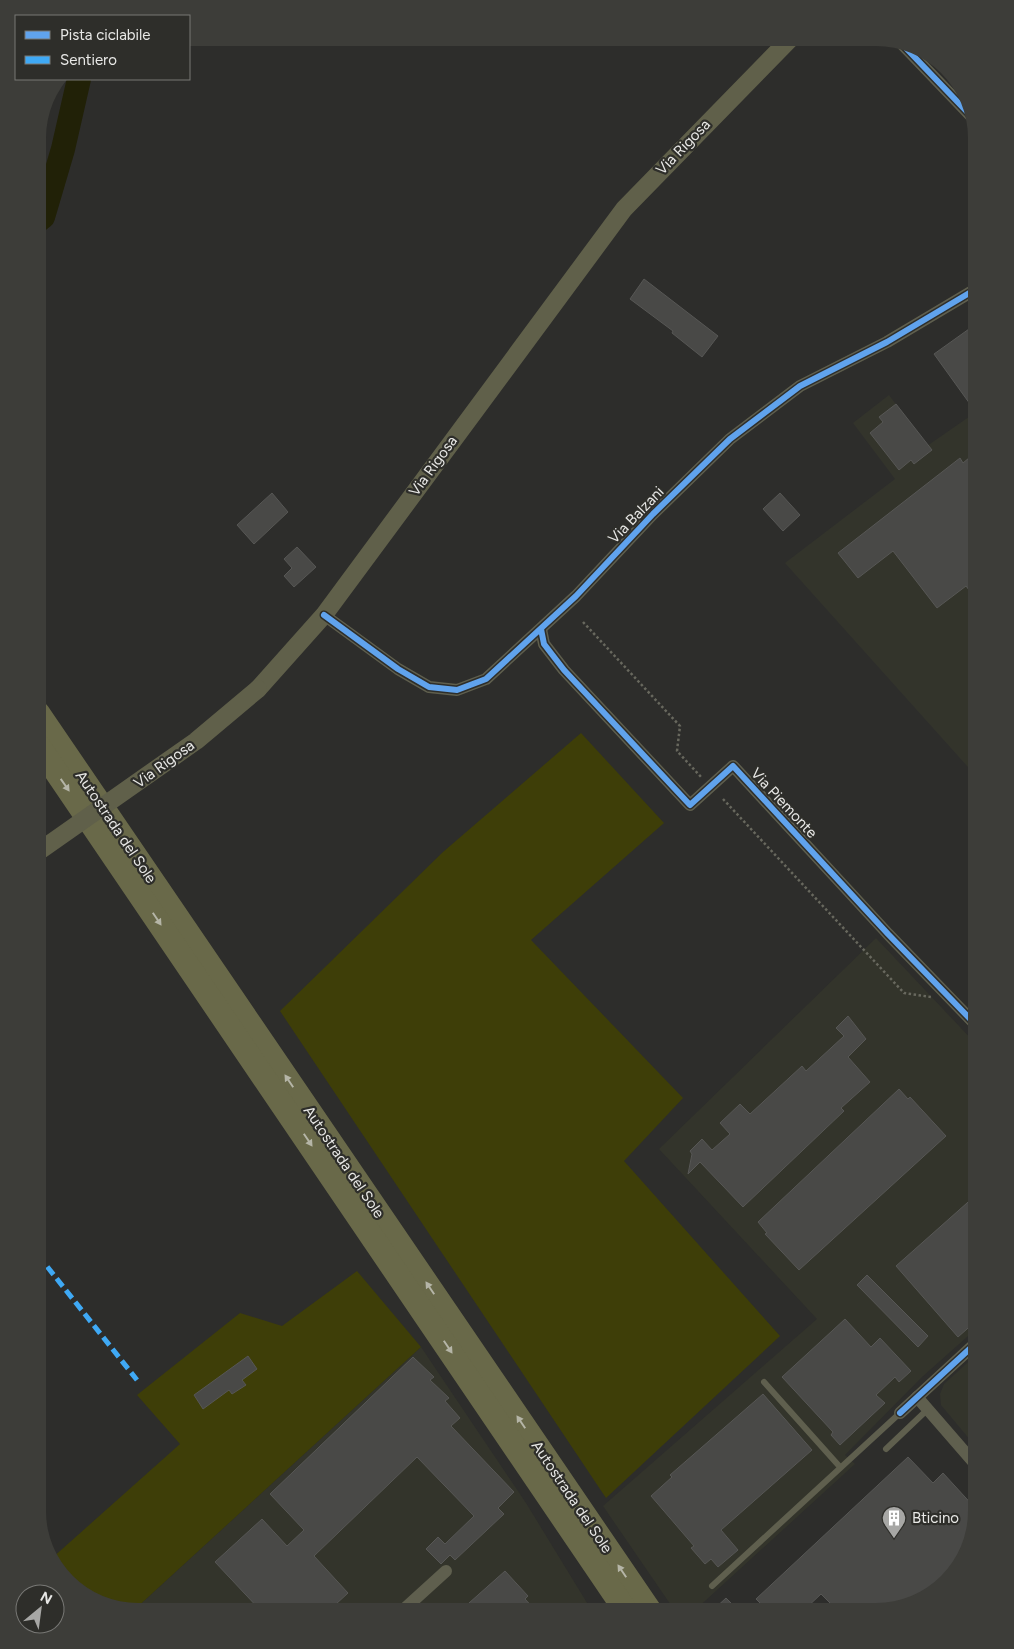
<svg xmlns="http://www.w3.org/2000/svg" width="1014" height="1649" viewBox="0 0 1014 1649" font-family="Figtree,sans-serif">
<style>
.built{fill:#33342b}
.green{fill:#3e3e08}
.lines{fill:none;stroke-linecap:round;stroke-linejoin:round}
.river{stroke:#212107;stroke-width:24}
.building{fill:#494947;stroke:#575755}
.path{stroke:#68685e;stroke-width:2.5;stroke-dasharray:2.5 2.5;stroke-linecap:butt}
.lane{stroke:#5f5f4e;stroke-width:6}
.street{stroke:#5f5f4e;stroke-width:12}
.secondary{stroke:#60604a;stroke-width:18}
.highway{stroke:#696949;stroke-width:24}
.secondary-bridge{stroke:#60604a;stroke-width:18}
.quiet{stroke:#3fa9f5;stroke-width:5;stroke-dasharray:10 5;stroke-linecap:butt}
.cycleway-casing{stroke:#2e2e2a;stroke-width:9}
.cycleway{stroke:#60a3ed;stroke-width:6}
.oneway{fill:#b5b5a7}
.labels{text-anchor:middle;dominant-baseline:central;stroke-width:4.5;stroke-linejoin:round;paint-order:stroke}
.street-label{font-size:15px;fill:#e8e8e6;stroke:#2e2e2a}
.poi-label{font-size:15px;fill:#e8e8e6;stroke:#2e2e2a;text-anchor:start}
</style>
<rect width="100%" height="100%" fill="#2d2d2b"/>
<g class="built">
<polygon points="889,395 927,446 976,412 976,776 785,563 895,479 853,423"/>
<polygon points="876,938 976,1044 976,1329 922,1377 845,1455 855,1464 694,1611 675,1611 603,1506 817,1319 659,1149"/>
<polygon points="421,1347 526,1503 592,1611 133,1611"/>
<polygon points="976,1355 976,1447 941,1405 940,1394 944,1384"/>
</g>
<g class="green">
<polygon points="581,733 664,823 531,940 683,1098 624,1161 780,1336 606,1498 280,1011 443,852"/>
<polygon points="357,1271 421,1347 133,1611 83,1595 51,1559 180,1444 137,1395 240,1313 282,1326"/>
</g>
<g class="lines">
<polyline class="river" points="38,221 43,217 63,149 79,79"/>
</g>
<g class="building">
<polygon points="644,279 718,336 702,357 672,333 673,331 630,299"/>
<polygon points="976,324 976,399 970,404 934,354"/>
<polygon points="896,404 932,450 914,464 911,460 899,470 870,433 883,422 879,417"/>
<polygon points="976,452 976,599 966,586 937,608 893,551 858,578 838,553 960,458 963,463"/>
<polygon points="272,493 288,512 254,544 237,525"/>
<polygon points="780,493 800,515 783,531 763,509"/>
<polygon points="297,547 316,567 294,587 284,576 292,568 284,559"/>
<polygon points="848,1016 866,1039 848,1057 870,1082 841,1108 844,1111 743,1207 700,1162 688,1174 692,1154 690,1151 702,1139 712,1150 730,1134 720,1123 740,1104 750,1114 802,1066 806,1071 844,1036 836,1028"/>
<polygon points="899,1089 908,1099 910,1097 946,1136 799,1270 765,1234 767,1233 758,1222"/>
<polygon points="976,1195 976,1321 958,1337 896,1266"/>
<polygon points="867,1275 928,1336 918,1347 857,1285"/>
<polygon points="845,1319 871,1347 880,1338 911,1371 899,1382 895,1377 876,1395 885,1403 840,1445 831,1435 833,1432 782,1377"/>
<polygon points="248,1356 257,1369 242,1380 246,1385 232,1394 229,1390 203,1409 194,1395"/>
<polygon points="413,1357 434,1377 430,1380 449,1398 445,1401 460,1418 451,1426 514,1492 498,1508 504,1514 455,1560 450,1555 441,1564 426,1549 438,1537 445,1544 474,1516 417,1457 314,1556 348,1593 335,1605 340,1611 261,1611 215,1562 262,1519 287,1546 304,1530 270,1494"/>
<polygon points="763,1394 812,1450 721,1530 738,1550 718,1567 711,1559 705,1564 691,1548 694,1546 651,1496 672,1477 670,1475"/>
<polygon points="908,1457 933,1483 943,1473 976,1509 960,1566 920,1601 876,1612 838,1611 821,1594 803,1611 768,1611 756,1599"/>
<polygon points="505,1571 528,1596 525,1599 536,1611 460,1611"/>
<polygon points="726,1598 733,1605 727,1611 712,1611"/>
</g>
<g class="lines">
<g class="path">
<polyline points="583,622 680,726 677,751 702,778"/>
<polyline points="723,799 904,993 931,997"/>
<polyline points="970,1037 976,1044"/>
</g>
<g class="lane">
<polyline points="764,1382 840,1467"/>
<polyline points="886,1449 928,1409"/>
<polyline points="712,1586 900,1413"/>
</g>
<g class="street">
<polyline points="903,45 972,117"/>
<polyline points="324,615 398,669 429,687 457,690 486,679 576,596 653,514 730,439 800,386 887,342 976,289"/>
<polyline points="541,629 544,644 564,670 690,805 733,766 888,934 976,1025"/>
<polyline points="917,1397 976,1465"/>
<polyline points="900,1413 976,1343"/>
<polyline points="402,1611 446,1571"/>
</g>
<polyline class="secondary" points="258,689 324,615 624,209 791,38"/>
<g class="highway">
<polyline points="38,713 650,1611"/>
<polyline points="38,745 626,1611"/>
</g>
<polyline class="secondary-bridge" points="38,852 196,741 258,689"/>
<polyline class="quiet" points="38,1255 137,1380"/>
<g class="cycleway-casing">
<g id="cycleway">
<polyline points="903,45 972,117"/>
<polyline points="324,615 398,669 429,687 457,690 486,679 576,596 653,514 730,439 800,386 887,342 976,289"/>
<polyline points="541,629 544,644 564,670 690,805 733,766 888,934 976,1025"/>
<polyline points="900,1413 976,1343"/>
</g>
</g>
<use href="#cycleway" class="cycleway"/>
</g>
<defs><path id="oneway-solid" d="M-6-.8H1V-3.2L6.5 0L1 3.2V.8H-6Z" transform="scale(1.25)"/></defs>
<g class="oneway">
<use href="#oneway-solid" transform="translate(65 785) rotate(55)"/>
<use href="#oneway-solid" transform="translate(157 919) rotate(56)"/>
<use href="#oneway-solid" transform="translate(289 1081) rotate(-124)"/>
<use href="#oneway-solid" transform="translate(308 1140) rotate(56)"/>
<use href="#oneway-solid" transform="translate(430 1288) rotate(-124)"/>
<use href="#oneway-solid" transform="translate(448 1347) rotate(56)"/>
<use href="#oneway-solid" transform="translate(521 1422) rotate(-124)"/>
<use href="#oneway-solid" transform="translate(622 1571) rotate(-124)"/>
</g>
<defs>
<g id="building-pin" transform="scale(1.25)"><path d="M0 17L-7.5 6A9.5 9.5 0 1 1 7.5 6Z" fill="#a7a7a5" stroke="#2e2e2a"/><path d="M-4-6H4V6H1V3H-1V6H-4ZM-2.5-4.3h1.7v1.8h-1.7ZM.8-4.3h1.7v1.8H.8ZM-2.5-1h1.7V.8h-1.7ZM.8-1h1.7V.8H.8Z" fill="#fff"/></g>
</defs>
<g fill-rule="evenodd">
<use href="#building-pin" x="894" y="1518"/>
</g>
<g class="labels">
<g class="street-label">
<text transform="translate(683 147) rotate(-46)">Via Rigosa</text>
<text transform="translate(433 466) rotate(-54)">Via Rigosa</text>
<text transform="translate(636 515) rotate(-46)">Via Balzani</text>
<text transform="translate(164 764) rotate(-36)">Via Rigosa</text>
<text transform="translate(784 803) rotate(47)">Via Piemonte</text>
<text transform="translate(116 827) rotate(56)">Autostrada del Sole</text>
<text transform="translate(344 1162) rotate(56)">Autostrada del Sole</text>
<text transform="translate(572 1497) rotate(56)">Autostrada del Sole</text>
</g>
<g class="poi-label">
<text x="912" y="1518">Bticino</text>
</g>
</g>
<path d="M0 0H1014V1649H0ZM138 46H876A92 92 0 0 1 968 138V1511A92 92 0 0 1 876 1603H138A92 92 0 0 1 46 1511V138A92 92 0 0 1 138 46Z" fill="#3d3d39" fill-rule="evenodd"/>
<rect x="15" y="15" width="175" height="65" fill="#2e2e2a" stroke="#787875"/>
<rect x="25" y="31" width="25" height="8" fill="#60a3ed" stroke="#787875"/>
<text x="60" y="40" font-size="15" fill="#e8e8e6">Pista ciclabile</text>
<rect x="25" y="56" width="25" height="8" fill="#3fa9f5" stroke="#787875"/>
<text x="60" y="65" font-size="15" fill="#e8e8e6">Sentiero</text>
<g transform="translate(40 1609) rotate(29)"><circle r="24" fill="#2e2e2a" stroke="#787875"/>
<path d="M0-4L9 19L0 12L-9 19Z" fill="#a7a7a5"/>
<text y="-8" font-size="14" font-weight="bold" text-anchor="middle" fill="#e8e8e6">N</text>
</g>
</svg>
